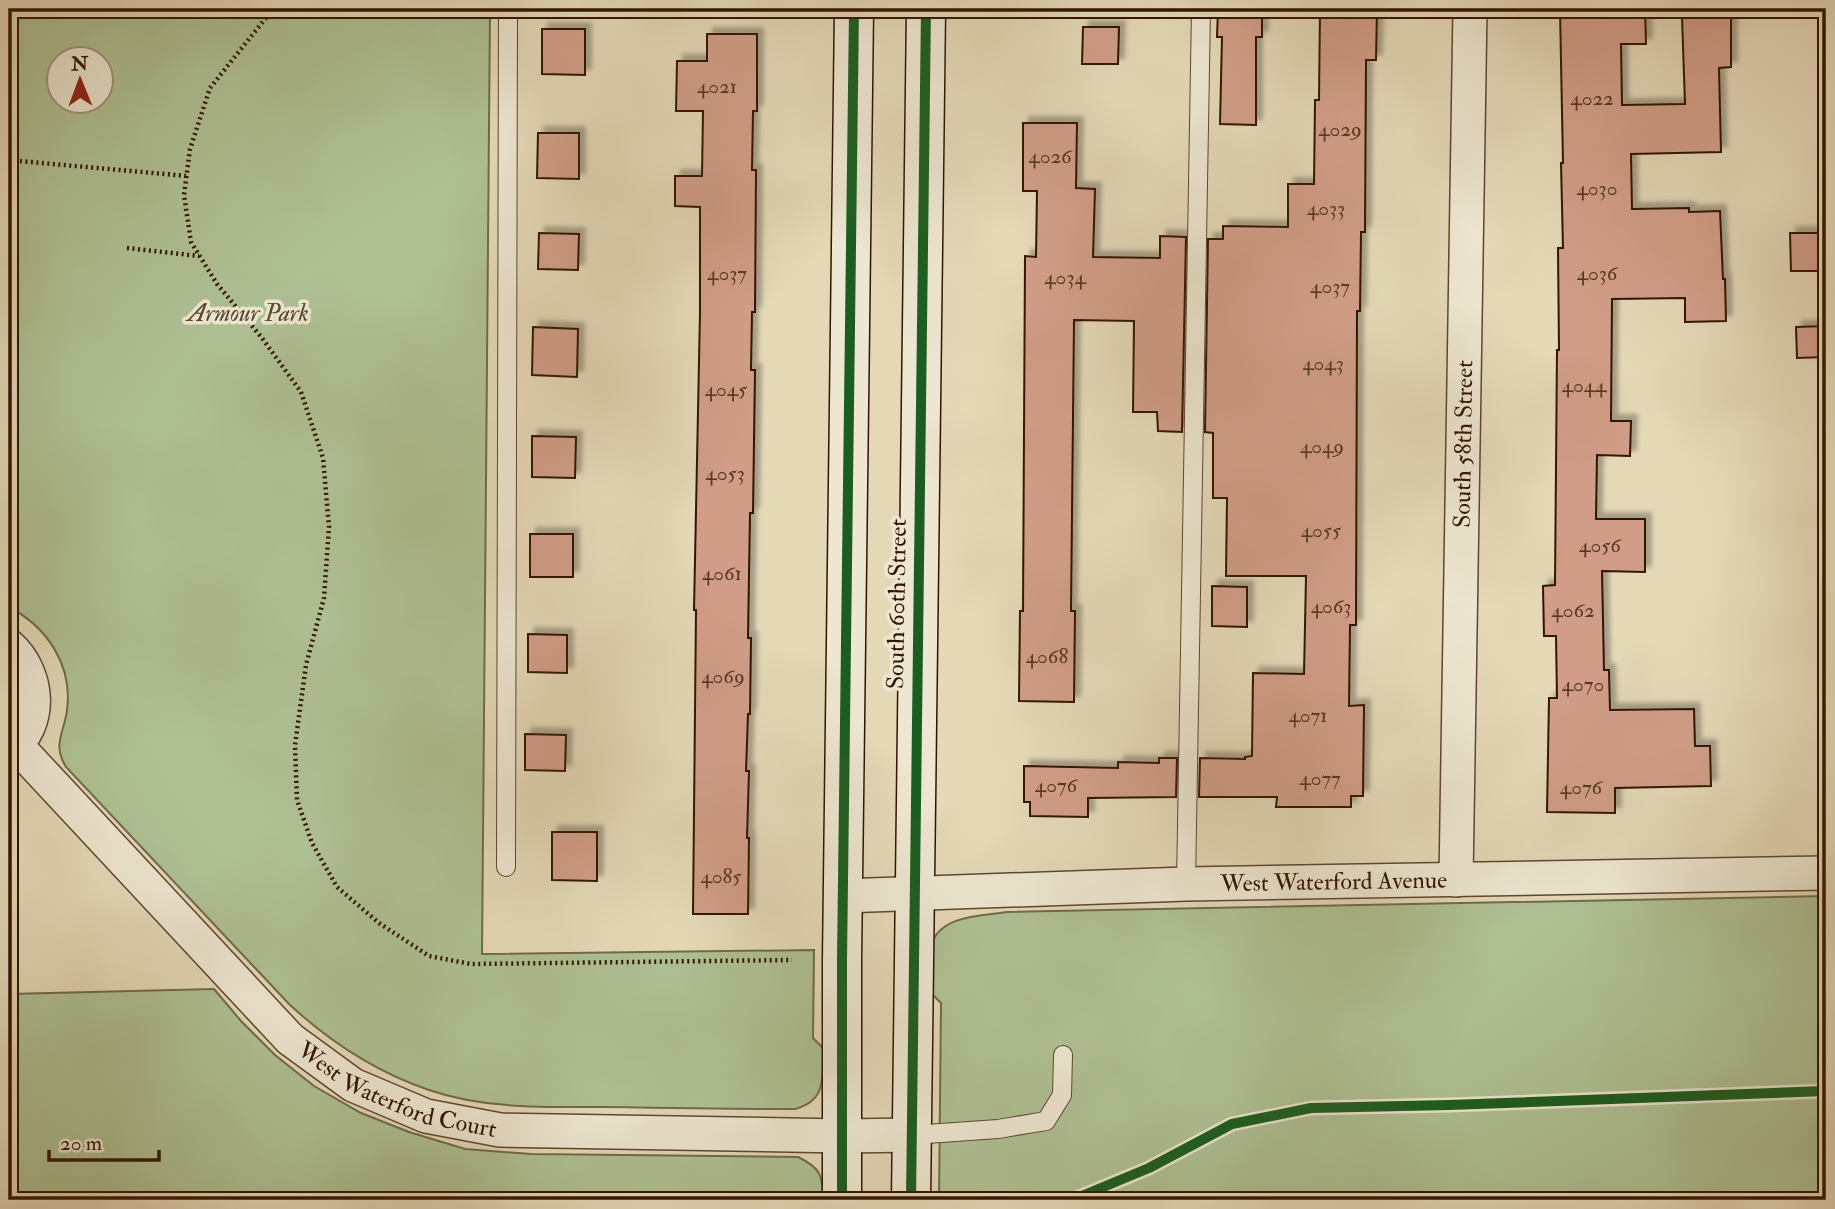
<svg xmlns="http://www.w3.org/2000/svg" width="1835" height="1209" viewBox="0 0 1835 1209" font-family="'IM FELL Double Pica',serif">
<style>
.green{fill:#aec094;stroke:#706a4b;stroke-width:2;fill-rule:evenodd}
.building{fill:#d19d88;stroke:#311502;stroke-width:2;filter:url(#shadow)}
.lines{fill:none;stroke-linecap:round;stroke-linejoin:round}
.lane-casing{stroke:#5e462f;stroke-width:20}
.street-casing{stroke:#5e462f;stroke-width:36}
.secondary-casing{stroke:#311502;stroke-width:41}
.path{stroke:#311502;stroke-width:4.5;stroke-dasharray:2 3.5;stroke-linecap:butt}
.lane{stroke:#ede6d0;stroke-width:18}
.street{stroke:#ede6d0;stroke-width:33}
.secondary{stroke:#ede6d0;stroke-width:38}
.cycleway-casing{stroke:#ede6d0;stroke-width:15}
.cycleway{stroke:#1b5e20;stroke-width:10}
.labels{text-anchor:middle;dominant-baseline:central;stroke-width:7;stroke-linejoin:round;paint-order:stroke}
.number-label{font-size:21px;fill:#593724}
.park-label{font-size:24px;font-style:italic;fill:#56482e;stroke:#ede6d0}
.street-label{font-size:24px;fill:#311502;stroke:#ede6d0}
</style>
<defs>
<filter id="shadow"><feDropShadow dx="6" dy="-6" stdDeviation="2" flood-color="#0004"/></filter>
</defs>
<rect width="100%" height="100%" fill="#e4d8b7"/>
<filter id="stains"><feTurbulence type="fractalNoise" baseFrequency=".00286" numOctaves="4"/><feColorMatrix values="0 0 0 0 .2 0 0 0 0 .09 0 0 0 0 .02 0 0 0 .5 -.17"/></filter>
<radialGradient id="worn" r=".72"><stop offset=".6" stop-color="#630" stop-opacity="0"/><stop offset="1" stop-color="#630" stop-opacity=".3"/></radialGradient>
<g class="green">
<path d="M9,9H490L482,954L814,950L813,1038L823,1048C822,1076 828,1100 795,1109C731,1109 667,1108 603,1107C545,1107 484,1109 429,1090C376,1072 330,1042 289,1004L66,767C52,744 64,734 67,710C73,665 47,627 9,607ZM60,60H102V102H60Z"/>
<path d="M1826,896V1200H939L941,1003L929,991C930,977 927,959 931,946C939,915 981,916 1007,912Z"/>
<path d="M214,989L241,1021L275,1055L314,1086L361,1113L409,1132L465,1149L531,1154L798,1157C821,1168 823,1176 823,1200H9V994Z"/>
</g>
<g class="building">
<polygon points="1218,9 1262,9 1262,37 1256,37 1256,125 1220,124 1222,37 1217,37"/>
<polygon points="1320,9 1377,9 1376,60 1366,60 1365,232 1361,232 1360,311 1357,311 1356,625 1350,625 1349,706 1364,705 1363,796 1351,796 1351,807 1276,807 1277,797 1199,797 1200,758 1245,759 1245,757 1252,756 1253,673 1304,674 1306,576 1226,576 1227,498 1213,498 1213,433 1205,432 1208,239 1223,239 1223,226 1288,227 1288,184 1314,184 1315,100 1319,100"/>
<polygon points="1560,9 1645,9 1646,44 1621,44 1622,105 1685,104 1682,17 1731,16 1731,67 1719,68 1721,152 1631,154 1632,209 1689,208 1689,212 1720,211 1723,279 1725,279 1726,321 1685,322 1685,298 1612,299 1611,421 1631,421 1630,456 1597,455 1596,519 1645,519 1645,572 1602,571 1604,670 1609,670 1610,710 1694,709 1695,746 1710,746 1711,786 1615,788 1615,813 1547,812 1549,698 1557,698 1556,636 1544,636 1543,586 1555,585 1557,350 1559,350 1558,248 1563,248 1561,163 1563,163"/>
<polygon points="1083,27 1119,27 1118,64 1082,64"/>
<polygon points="542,29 585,29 585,75 542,74"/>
<polygon points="707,34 757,34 757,111 753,111 752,170 756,170 755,312 752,312 751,370 755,370 753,513 750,513 748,638 751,638 750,714 748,714 746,771 749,771 747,838 749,838 748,914 693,914 696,610 694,610 700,312 700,207 675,206 675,176 702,176 703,111 676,111 677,61 707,61"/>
<polygon points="1023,123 1077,123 1076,188 1095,189 1093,257 1160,258 1160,236 1186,237 1182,432 1158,431 1157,412 1133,412 1134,321 1074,320 1071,611 1075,611 1074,702 1019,701 1020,611 1023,611 1025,256 1036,257 1037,191 1023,191"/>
<polygon points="538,133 579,133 579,179 537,178"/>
<polygon points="539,233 579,234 578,270 538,269"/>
<polygon points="1790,233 1826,233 1826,271 1791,271"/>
<polygon points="1826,326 1826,357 1797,358 1796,327"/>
<polygon points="533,327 578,329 577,377 532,375"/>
<polygon points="532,436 576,437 575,478 532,477"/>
<rect x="530" y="534" width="43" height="43"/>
<polygon points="1212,586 1247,587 1247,627 1212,626"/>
<polygon points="528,634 567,635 567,673 528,672"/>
<polygon points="525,734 566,735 565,771 525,770"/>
<polygon points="1159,758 1177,758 1176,797 1088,798 1088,817 1030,816 1030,802 1024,802 1024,766 1118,768 1118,762 1159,763"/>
<polygon points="552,832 597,832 597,881 552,880"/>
</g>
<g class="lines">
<g class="lane-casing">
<g id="lane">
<polyline points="506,867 508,9"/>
<polyline points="1186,884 1201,9"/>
<polyline points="912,1135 998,1129 1046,1121 1062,1095 1063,1055"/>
</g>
</g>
<g class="street-casing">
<g id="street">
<path d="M9,646C39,673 44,725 9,750"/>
<path id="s1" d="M16,745L290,1039L353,1085L426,1116L500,1130L843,1136L912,1135"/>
<path id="s2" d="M1456,880L1470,9"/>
<path id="s3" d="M842,896L1186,884L1826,873"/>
</g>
</g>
<g class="secondary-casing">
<g id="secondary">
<polyline points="842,1200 842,960 854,9"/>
<polyline points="911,1200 926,9"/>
</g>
</g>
<g class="path">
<polyline points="273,9 210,88 190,149 184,195 191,242 217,284 262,338 301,392 323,458 329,527 324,598 306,665 295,745 297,800 312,843 337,887 379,923 429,956 471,964 792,960"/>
<polyline points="9,160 186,176"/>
<polyline points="127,248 199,256"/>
</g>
<use href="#lane" class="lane"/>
<use href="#street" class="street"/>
<use href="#secondary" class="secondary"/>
<g class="cycleway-casing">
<g id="cycleway">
<polyline points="842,1200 842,960 854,9"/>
<polyline points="911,1200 926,9"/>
<polyline points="1072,1200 1149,1168 1232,1124 1311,1108 1449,1105 1826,1091"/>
</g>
</g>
<use href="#cycleway" class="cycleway"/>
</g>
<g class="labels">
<g class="number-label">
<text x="717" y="86">4021</text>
<text x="1592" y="98">4022</text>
<text x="1340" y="129">4029</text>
<text x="1050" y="156">4026</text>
<text x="1597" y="188">4030</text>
<text x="1326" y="208">4033</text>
<text x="727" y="273">4037</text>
<text x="1597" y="273">4036</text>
<text x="1065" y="277">4034</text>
<text x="1330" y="286">4037</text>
<text x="1323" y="363">4043</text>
<text x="1584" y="385">4044</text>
<text x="726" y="389">4045</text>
<text x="1322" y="446">4049</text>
<text x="725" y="473">4053</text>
<text x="1321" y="530">4055</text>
<text x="1600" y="545">4056</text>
<text x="722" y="573">4061</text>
<text x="1331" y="606">4063</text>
<text x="1573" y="610">4062</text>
<text x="1047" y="656">4068</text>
<text x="723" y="676">4069</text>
<text x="1583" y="684">4070</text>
<text x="1308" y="715">4071</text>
<text x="1320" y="778">4077</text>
<text x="1056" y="785">4076</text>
<text x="1581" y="787">4076</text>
<text x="721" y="876">4085</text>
</g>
<g class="park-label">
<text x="248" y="313">Armour Park</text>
</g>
<g class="street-label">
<text stroke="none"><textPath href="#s2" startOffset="436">South 58th Street</textPath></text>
<text transform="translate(897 604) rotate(-89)">South 60th Street</text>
<text stroke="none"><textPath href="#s3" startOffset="492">West Waterford Avenue</textPath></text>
<text stroke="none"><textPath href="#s1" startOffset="523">West Waterford Court</textPath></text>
</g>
</g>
<rect width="1835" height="1209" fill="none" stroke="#e4d8b7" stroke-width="35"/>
<rect x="10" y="10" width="1814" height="1188" fill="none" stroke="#311502" stroke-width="3.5"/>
<rect x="18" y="18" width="1800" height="1174" fill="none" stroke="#311502" stroke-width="2"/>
<g transform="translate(80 80) rotate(359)"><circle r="33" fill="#ede6d0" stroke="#a2927e" stroke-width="2"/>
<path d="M0-5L12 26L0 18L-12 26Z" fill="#8f2418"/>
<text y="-10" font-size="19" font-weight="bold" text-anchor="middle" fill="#311502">N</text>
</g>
<path d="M49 1150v10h110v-10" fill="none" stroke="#311502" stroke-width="3.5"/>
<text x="60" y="1150" font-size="21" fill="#311502" stroke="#ede6d0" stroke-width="5" paint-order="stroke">20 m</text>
<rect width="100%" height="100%" filter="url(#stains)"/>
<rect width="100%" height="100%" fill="url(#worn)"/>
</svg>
